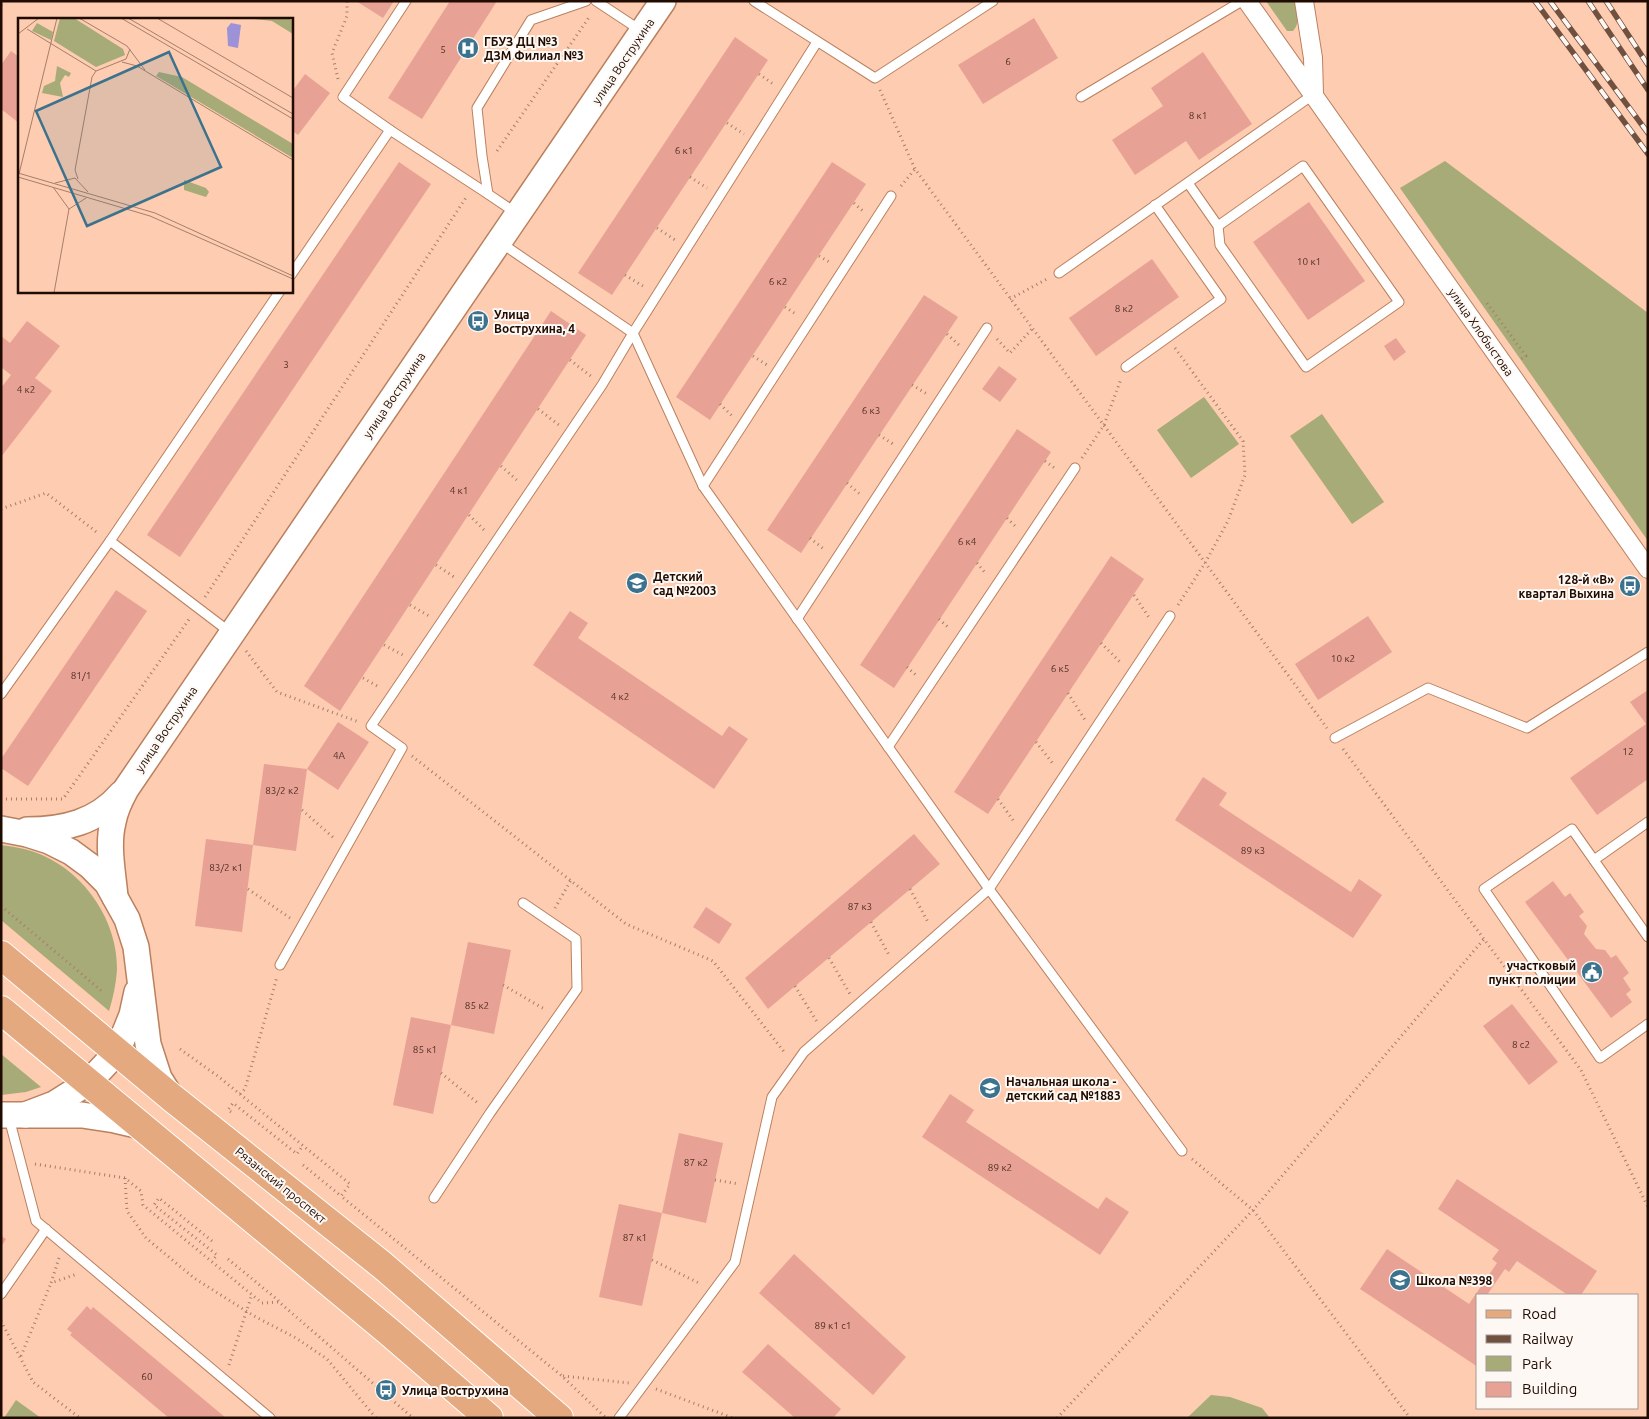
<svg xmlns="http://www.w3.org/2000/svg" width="1649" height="1419" viewBox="0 0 1649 1419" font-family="Ubuntu,sans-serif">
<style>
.green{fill:#a7ab78}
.building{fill:#e8a295}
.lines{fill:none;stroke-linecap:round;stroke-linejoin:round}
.lane-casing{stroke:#ba815f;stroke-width:11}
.street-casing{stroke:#ba815f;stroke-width:20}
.secondary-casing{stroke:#ba815f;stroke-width:28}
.primary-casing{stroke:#fff;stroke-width:30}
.path{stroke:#a57f6a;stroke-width:3;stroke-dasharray:1 4;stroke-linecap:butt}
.lane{stroke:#fff;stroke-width:9}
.street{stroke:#fff;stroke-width:18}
.secondary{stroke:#fff;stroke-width:25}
.primary{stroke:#e4a97f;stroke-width:28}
.rail-casing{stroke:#705140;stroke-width:5.5}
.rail{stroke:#fef8f4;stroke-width:4;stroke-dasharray:11;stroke-linecap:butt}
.labels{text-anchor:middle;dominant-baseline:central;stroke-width:4;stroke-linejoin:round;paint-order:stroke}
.number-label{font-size:10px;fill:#523126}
.poi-label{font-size:12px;font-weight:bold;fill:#200b01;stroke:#fef8f4;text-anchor:start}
.street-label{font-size:12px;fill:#200b01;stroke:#fef8f4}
.inset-road{fill:none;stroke:#a57f6a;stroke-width:1}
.view{fill:#3b728d;fill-opacity:0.15;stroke:#3b728d;stroke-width:2.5}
.inset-edge{fill:none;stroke:#200b01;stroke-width:2.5}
</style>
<rect width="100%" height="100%" fill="#feccb0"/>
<g class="green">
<path d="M1266,1H1295C1297,12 1301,22 1293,31H1287Z"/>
<polygon points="1445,161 1648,313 1648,541 1400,188"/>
<polygon points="1204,397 1239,444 1191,478 1157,430"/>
<polygon points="1322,414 1384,502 1352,524 1290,436"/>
<path d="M1,845C15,847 29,849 42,855C86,874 118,922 117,970C116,984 113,998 109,1011L1,920Z"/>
<polygon points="1,1054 41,1087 26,1092 1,1095"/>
<polygon points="1211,1395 1230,1397 1262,1408 1270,1418 1187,1418"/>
<polygon points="16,1400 41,1418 4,1418"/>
</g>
<g class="building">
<polygon points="356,1 394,1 383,18"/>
<polygon points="450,1 497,1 422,119 388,98"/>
<polygon points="1034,18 1058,58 983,104 958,65"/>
<polygon points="735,37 768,60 612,295 578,273"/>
<polygon points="11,51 19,57 19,123 1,109 1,65"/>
<polygon points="1203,52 1252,124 1199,160 1186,141 1135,175 1112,140 1163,106 1151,88"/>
<polygon points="305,74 330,93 298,135 291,130 291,93"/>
<polygon points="399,162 431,184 180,557 147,535"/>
<polygon points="832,162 866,184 710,420 676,397"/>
<polygon points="1309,202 1365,281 1308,320 1253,242"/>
<polygon points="1152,259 1179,297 1096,356 1069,318"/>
<polygon points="924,295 958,317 801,553 767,530"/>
<polygon points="551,311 586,335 340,711 304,686"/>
<polygon points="27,321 60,346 35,378 52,391 1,457 1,388 11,375 1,367 1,336 10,343"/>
<polygon points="1396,338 1406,352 1394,361 1384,346"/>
<polygon points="999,366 1017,379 1000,402 982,389"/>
<polygon points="1017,429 1051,452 894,688 860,665"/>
<polygon points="1111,556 1144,579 988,814 954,792"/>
<polygon points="116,590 147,611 28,786 1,768 1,759"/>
<polygon points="570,611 588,623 578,638 722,736 729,726 748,739 714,789 533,665"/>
<polygon points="1368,616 1392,652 1318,700 1295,664"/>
<polygon points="1648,690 1648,779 1597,815 1570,778 1646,724 1630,702"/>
<polygon points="338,722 369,742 338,790 307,769 296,851 253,845 264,764 307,769"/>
<polygon points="1203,777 1227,793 1219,805 1351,892 1359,879 1382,895 1353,938 1175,820"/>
<polygon points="914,834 940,864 768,1009 745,978"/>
<polygon points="206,839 253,845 242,932 195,926"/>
<polygon points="1553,881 1565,897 1570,893 1584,912 1579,916 1587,926 1584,934 1596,949 1605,950 1611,958 1616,955 1629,973 1623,978 1631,990 1626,994 1632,1002 1611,1018 1525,902"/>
<polygon points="706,907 732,924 719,944 693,927"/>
<polygon points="468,942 511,950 494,1034 451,1025 433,1114 393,1105 411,1017 451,1025"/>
<polygon points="1512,1004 1558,1062 1529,1085 1483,1026"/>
<polygon points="950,1094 974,1110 966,1122 1098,1209 1106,1197 1129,1212 1100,1255 922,1137"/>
<polygon points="679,1133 723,1143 706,1223 662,1213 642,1306 599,1297 619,1204 662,1213"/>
<polygon points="1457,1179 1597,1271 1581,1295 1568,1295 1517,1261 1509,1272 1505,1269 1487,1295 1478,1295 1478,1367 1360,1289 1387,1249 1469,1304 1497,1263 1492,1259 1499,1250 1438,1209"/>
<polygon points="1,1236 6,1239 1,1247"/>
<polygon points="794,1254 906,1357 873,1395 759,1293"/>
<polygon points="87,1306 91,1310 93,1307 226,1418 169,1418 70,1335 72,1333 67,1329"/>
<polygon points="768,1344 841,1409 833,1418 795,1418 742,1372"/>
</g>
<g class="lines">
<g class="lane-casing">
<g id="lane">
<polyline points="596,1 640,30"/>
<polyline points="754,1 875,78 993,1"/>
<polyline points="1081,97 1242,1"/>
<polyline points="390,130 343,97 406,1"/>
<polyline points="1188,183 1218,226 1220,245 1306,367 1399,302 1303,166 1218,226"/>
<polyline points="516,213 488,194 482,156 477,108 531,20 586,1"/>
<polyline points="501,243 633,333 703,486 989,889 1182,1151"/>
<polyline points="1059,273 1314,94"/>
<polyline points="291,275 390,130 488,194"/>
<polyline points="1126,367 1221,299 1155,205"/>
<polyline points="703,486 891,196"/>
<polyline points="797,619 987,328"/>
<polyline points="231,633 110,541 280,291"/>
<polyline points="1,694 110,541"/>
<polyline points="1335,738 1428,688 1527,728 1648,652"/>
<polyline points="888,747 1075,468"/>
<polyline points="1594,860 1648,822"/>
<polyline points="1648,937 1572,829 1484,889 1600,1058 1648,1024"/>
<polyline points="280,965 402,748 371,726 602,385 633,333 817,42"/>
<polyline points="9,1118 36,1221 270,1418"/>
<polyline points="434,1198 490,1113 577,989 576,939 523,903"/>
<polyline points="1,1294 46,1229"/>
<polyline points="619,1418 735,1262 772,1097 804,1052 989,889 1170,616"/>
</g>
</g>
<g class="street-casing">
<g id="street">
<polyline points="1247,1 1648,569"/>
<polyline points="1304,1 1313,58 1314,94"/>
</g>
</g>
<g class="secondary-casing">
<g id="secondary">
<polyline points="1,829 27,834 49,841 71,852 90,866 107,883 127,919 136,947 148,1044 159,1078 169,1094"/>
<path d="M27,830C64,830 97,822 121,794"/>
<path d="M115,897C113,873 107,846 113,822C115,810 120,800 126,789L663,1"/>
<polyline points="1,1115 82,1115 115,1120 141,1126"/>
<polyline points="25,1115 54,1104 89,1082 117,1052 132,1015 137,992"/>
</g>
</g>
<g class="primary-casing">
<g id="primary">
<polyline points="1,955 171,1097 382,1265 559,1418"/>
<polyline points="1,1010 388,1331 489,1418"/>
</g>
</g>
<g class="path">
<polyline points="1,5 4,1"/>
<polyline points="759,74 773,84"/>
<polyline points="338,79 332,53 347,16 347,1"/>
<polyline points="880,90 915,169 1327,728"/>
<polyline points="727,123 744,134"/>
<polyline points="497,151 590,16"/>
<polyline points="690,177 707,188"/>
<polyline points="901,186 915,169"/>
<polyline points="854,203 865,213"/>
<polyline points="657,228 675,240"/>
<polyline points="819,256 831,263"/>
<polyline points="625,275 646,288"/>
<polyline points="1010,299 1047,279"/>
<polyline points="1487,303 1526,356 1521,359"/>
<polyline points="785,307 797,315"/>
<polyline points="947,334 959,345"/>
<polyline points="997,339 1010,353 1032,329"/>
<polyline points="1175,348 1243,441 1245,475 1228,521 1205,563 1178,605"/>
<polyline points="753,356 767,365"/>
<polyline points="570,360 592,377"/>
<polyline points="912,385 927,394"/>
<polyline points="720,404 732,416"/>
<polyline points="538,409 559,425"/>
<polyline points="879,435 893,444"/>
<polyline points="1082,458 1104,425 1121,379"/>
<polyline points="1045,461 1056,469"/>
<polyline points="501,466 519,482"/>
<polyline points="847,483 862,496"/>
<polyline points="1,509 46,493 99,534"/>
<polyline points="469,515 486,532"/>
<polyline points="1007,518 1017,528"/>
<polyline points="810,538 825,550"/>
<polyline points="977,563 986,574"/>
<polyline points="436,565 454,577"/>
<polyline points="1134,595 1150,619"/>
<polyline points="205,597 467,196"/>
<polyline points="410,605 429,616"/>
<polyline points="939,619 950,629"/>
<polyline points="1101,643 1122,664"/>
<polyline points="384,645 403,655"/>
<polyline points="246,651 277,692 359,722"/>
<polyline points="907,667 918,677"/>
<polyline points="363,678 379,687"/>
<polyline points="1068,693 1085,720"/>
<polyline points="1036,742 1054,765"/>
<polyline points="1343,749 1581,1070 1648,1207"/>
<polyline points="412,756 626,924 713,961 785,1053"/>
<polyline points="1,799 63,799 190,618"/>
<polyline points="998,799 1015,823"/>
<polyline points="302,810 335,839"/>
<polyline points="248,889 290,918"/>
<polyline points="910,889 929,924"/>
<polyline points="1,906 103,992"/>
<polyline points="555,908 571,880"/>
<polyline points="871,922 890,957"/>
<polyline points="829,958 850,994"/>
<polyline points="503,985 546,1010"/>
<polyline points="795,986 817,1022"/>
<polyline points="180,1049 219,1077 350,1184 341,1196 562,1376 605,1417"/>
<polyline points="441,1073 479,1104"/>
<polyline points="240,1094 245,1089 277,977"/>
<polyline points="231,1112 228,1110 233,1103 297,1154 303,1145"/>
<polyline points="1192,1159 1253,1210 1410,1418"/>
<polyline points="35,1164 125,1178 141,1191 143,1205 262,1303 279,1302 413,1418"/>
<polyline points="303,1165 341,1196"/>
<polyline points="125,1178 127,1211 146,1238 194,1278 254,1316 296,1338 327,1359 376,1418"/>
<polyline points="715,1180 739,1184"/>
<polyline points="212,1241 159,1198 154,1205 217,1255 212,1261"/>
<polyline points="59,1258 51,1283 77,1274"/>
<polyline points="228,1259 279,1301"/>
<polyline points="652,1260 701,1284"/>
<polyline points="1,1321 33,1382 80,1418"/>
<polyline points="21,1356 51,1283"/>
<polyline points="229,1365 252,1294"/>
<polyline points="563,1376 629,1383"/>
<polyline points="656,1389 733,1418"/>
<polyline points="1057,1418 1253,1210 1484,939"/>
</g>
<use href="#lane" class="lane"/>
<use href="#street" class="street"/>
<use href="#secondary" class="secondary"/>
<use href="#primary" class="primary"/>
<g class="rail-casing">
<g id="rail">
<polyline points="1535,1 1648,154"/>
<polyline points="1550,1 1648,133"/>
<polyline points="1588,1 1648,90"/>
<polyline points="1606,1 1648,65"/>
</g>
</g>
<use href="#rail" class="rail"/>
</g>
<defs>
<g id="hospital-disc" transform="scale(1.125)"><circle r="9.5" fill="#3b728d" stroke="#fef8f4"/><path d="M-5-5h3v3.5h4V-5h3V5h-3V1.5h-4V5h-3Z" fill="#fff"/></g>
<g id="bus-disc" transform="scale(1.125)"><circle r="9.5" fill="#3b728d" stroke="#fef8f4"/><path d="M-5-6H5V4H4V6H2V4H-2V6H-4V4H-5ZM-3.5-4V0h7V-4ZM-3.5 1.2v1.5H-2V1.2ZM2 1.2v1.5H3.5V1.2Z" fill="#fff"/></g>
<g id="school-disc" transform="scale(1.125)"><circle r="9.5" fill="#3b728d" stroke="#fef8f4"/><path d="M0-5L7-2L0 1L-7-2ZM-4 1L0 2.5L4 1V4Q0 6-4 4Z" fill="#fff"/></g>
<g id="civic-disc" transform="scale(1.125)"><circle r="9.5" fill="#3b728d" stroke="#fef8f4"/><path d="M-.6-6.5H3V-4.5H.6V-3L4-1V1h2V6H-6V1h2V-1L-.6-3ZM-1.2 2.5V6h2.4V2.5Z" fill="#fff"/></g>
</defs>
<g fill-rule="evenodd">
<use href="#hospital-disc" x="468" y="48"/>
<use href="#bus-disc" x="478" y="321"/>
<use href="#school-disc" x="637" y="583"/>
<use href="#bus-disc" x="1630" y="586"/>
<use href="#civic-disc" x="1592" y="972"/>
<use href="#school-disc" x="990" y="1088"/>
<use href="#school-disc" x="1400" y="1280"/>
<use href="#bus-disc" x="386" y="1390"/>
</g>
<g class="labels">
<g class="number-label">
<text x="443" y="49">5</text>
<text x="1008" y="61">6</text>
<text x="1198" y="115">8 к1</text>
<text x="684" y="150">6 к1</text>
<text x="1309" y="261">10 к1</text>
<text x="778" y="281">6 к2</text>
<text x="1124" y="308">8 к2</text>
<text x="286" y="364">3</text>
<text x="26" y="389">4 к2</text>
<text x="871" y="410">6 к3</text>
<text x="459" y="490">4 к1</text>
<text x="967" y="541">6 к4</text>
<text x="1343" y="658">10 к2</text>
<text x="1060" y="668">6 к5</text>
<text x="81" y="675">81/1</text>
<text x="620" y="696">4 к2</text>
<text x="1628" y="751">12</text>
<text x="339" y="755">4А</text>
<text x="282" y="790">83/2 к2</text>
<text x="1253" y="850">89 к3</text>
<text x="226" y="867">83/2 к1</text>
<text x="860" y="906">87 к3</text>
<text x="477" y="1005">85 к2</text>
<text x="1521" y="1044">8 с2</text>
<text x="425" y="1049">85 к1</text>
<text x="696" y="1162">87 к2</text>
<text x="1000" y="1167">89 к2</text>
<text x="635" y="1237">87 к1</text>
<text x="833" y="1325">89 к1 с1</text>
<text x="147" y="1376">60</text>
</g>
<g class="poi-label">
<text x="484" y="41">ГБУЗ ДЦ №3<tspan x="484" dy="14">ДЗМ Филиал №3</tspan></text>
<text x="494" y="314">Улица<tspan x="494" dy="14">Вострухина, 4</tspan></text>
<text x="653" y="576">Детский<tspan x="653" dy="14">сад №2003</tspan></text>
<text x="1614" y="579" text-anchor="end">128-й «В»<tspan x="1614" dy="14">квартал Выхина</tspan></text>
<text x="1576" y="965" text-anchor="end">участковый<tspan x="1576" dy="14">пункт полиции</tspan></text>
<text x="1006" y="1081">Начальная школа -<tspan x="1006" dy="14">детский сад №1883</tspan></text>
<text x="1416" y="1280">Школа №398</text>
<text x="402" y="1390">Улица Вострухина</text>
</g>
<g class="street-label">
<text transform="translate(623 61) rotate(-56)">улица Вострухина</text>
<text transform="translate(1481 332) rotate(55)">улица Хлобыстова</text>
<text transform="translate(394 395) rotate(-56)">улица Вострухина</text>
<text transform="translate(166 729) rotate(-56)">улица Вострухина</text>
<text transform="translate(281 1185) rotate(39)">Рязанский проспект</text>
</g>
</g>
<g transform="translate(18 18)">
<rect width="275" height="275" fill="#feccb0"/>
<path d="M42,0H56L105,31L107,37L78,49L36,23ZM226,0H270L275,3V16L254,3ZM19,5L35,14L33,22L14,13ZM39,48L53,55L51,59L47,57L42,65L45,79L24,75L26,68L37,63ZM141,54L164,59L275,126V140L138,58ZM166,162L188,170L191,174L188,179L166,172Z" fill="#a7ab78"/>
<path d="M213,5L223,7L220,30L210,28L209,10Z" fill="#9d91d7"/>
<path class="inset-road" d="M61,0L109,28L127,52M103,0L275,101M110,0L275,96M139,0L275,80M9,11L78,53M0,16L21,0M104,44L119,48L275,142M0,155L137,195L275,258M1,156L39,0M0,159L132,198L275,261M60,161L57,152L74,59L78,53L108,41L112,31M37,165L57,160L70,174M35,169L51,191M36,275L51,191L68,180"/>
<path class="view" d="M151,34L203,149L69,208L18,93Z"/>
<rect width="275" height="275" class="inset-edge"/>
</g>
<rect width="1649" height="1419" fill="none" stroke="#200b01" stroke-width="5"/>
<rect x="1476" y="1294" width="162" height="115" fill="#fef8f4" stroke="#a59993"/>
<rect x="1486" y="1310" width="25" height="8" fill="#e4a97f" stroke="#a59993"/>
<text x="1522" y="1319" font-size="15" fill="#200b01">Road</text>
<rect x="1486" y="1335" width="25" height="8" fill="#705140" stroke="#a59993"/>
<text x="1522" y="1344" font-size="15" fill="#200b01">Railway</text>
<rect x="1486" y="1356" width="25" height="15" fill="#a7ab78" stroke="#a59993"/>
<text x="1522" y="1369" font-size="15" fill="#200b01">Park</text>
<rect x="1486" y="1382" width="25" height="15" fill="#e8a295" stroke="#a59993"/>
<text x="1522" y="1394" font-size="15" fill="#200b01">Building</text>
</svg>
